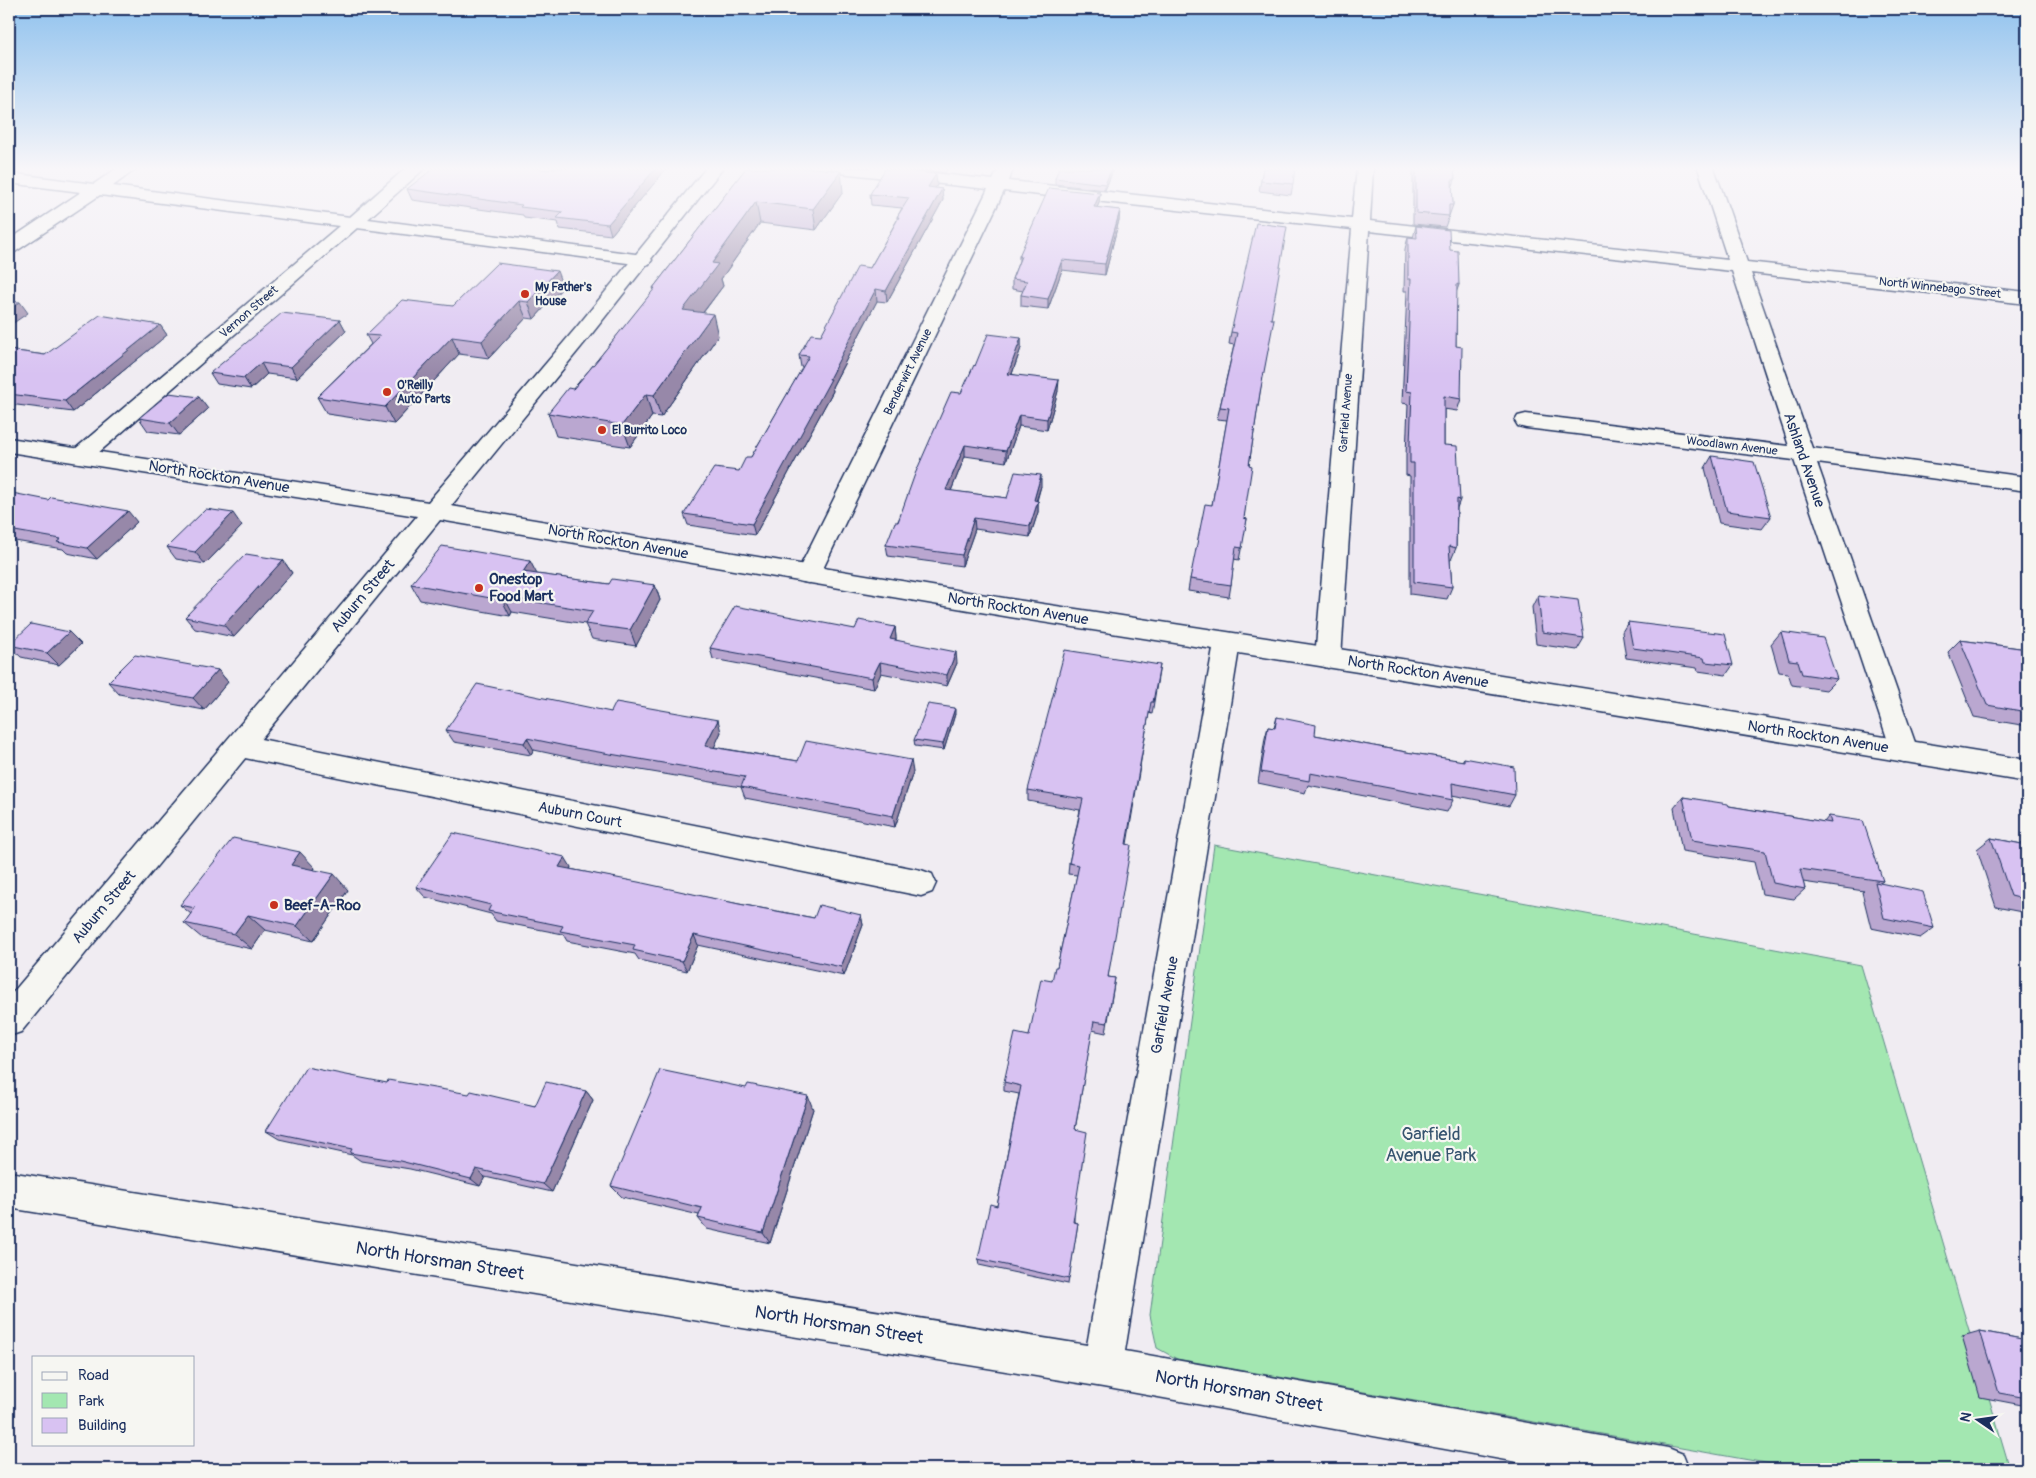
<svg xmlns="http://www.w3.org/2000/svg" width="2036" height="1478" viewBox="0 0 2036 1478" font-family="Pangolin,sans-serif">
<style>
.green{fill:#a3e7b1;stroke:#5f8b88}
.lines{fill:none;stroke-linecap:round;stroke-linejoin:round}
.street-casing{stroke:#1b2f5e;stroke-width:3}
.secondary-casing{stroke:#1b2f5e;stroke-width:3}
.street{fill:#f6f6f2;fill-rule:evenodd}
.secondary{fill:#f6f6f2;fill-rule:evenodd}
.wall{fill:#baa7d0;stroke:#1b2f5e}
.shaded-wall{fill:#9788a9;stroke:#1b2f5e}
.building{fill:#d8c2f2;stroke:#1b2f5e}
.poi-dot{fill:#c8321e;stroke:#f6f6f2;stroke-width:2}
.labels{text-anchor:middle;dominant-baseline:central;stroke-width:4.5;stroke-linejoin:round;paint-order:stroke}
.far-poi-label{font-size:12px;font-weight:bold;fill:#1b2f5e;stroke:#f6f6f2;text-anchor:start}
.far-street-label{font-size:12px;fill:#1b2f5e;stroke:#f6f6f2}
.street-label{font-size:15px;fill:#1b2f5e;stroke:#f6f6f2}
.poi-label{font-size:15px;font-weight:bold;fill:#1b2f5e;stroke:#f6f6f2;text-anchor:start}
.near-park-label{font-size:18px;fill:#36546f;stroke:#f6f6f2}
.near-street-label{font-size:18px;fill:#1b2f5e;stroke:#f6f6f2}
</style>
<rect width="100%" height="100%" fill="#f0ecf2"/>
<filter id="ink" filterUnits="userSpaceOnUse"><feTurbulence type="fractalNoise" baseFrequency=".02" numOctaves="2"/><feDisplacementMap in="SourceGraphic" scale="10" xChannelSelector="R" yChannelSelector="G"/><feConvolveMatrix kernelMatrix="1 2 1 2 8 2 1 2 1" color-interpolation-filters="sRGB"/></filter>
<g filter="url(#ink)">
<polygon class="green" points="1214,845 1861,965 2010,1469 1800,1469 1177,1359 1157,1348 1150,1315"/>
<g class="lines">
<g class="street-casing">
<g id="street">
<polygon points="117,168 137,168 113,186 350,217 406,168 425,168 368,219 643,255 649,256 652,260 649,264 643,265 357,228 90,460 82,462 74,460 71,455 74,450 339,226 100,195 15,252 9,253 9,240 81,192 9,183 9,173 94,184"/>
<polygon points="832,168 890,168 993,180 999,168 1013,168 1009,181 1352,219 1357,168 1373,168 1370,221 1728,260 1698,168 1714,168 1747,262 2027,292 2027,304 1751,273 1812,448 2027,477 2027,491 1817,463 1918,751 1914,759 1904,762 1894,759 1794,460 1526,428 1518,426 1515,421 1518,416 1526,414 1789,446 1732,271 1369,231 1341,658 1337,665 1328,668 1319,665 1315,658 1352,229 1004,191 820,575 817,581 808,583 799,581 796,575 988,189 840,173 834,171"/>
<polygon points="1227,634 1236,636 1240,643 1125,1351 1668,1448 1683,1454 1689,1469 1555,1469 1103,1387 9,1208 9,1172 1087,1345 1214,643 1218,636"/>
<polygon points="240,735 921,870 932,874 936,883 932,892 921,896 240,757 230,754 226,746 230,738"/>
</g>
</g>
<g class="secondary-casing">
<polygon id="secondary" points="706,168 723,168 590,336 451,506 1010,599 1358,652 2027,760 2027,782 1358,672 1010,617 440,520 21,1032 9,1036 9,997 417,516 9,452 9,438 428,502 576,328"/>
</g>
<use href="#street" class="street"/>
<use href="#secondary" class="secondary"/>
</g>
<g class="wall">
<polygon points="551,168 667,168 611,235 560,229 558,222 524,218 523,215 412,200 407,189 549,170"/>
<polygon points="746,168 843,192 816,230 760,223 721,279 723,286 703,313 718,336 661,417 652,416 630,447 556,436 548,413 573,389 590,369 654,290 653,288"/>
<polygon points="910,168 948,168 945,173"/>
<polygon points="1114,168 1105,190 1055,184 1055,178"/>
<polygon points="1263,168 1293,184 1291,195 1259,191"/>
<polygon points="1413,168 1454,168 1455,180 1452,188 1453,205 1445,227 1413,224"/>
<polygon points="937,185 935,188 942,189 943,200 887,302 877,301 832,387 833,391 755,535 688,525 684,514 739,471 751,457 803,367 801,367 799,355 821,335 870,268 897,220 897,217 902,208 871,205 870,194"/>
<polygon points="1100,193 1099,203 1097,208 1120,210 1119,220 1105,275 1062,270 1048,309 1021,306 1021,295 1023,291 1012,289 1012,279 1019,261 1019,256"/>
<polygon points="1416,226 1450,250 1459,285 1456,293 1456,346 1461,399 1457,411 1444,409 1444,445 1460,500 1457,508 1456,548 1451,560 1450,560 1452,587 1447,599 1410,594 1410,476 1406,475 1406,455 1408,404 1402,403 1407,291 1404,291 1405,249 1408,237 1413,238"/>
<polygon points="563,287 534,319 526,318 489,358 459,354 394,424 327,414 317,397 371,344 366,335 453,306"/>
<polygon points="1271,319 1249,465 1244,518 1247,519 1239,560 1234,559 1231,585 1229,597 1188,591 1190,579 1212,505 1227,420 1217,419 1220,407 1234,345 1229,344 1231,332"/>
<polygon points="340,320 346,331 297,378 267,374 251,389 217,384 210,373"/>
<polygon points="160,325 167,335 73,412 9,404 9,350 45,355"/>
<polygon points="1021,338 1021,348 1012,374 1058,391 1047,430 1019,426 1006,462 965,456 951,491 1007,498 1041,486 1037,501 1038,501 1038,512 1030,537 975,529 962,566 888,556 886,545 975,366"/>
<polygon points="208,409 179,435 148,431 139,418"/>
<polygon points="1712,456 1771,517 1762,529 1719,523 1705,468"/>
<polygon points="9,495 137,522 97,559 67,553 63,549 9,540 9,541"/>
<polygon points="242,526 205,564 176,559 167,547"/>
<polygon points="283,560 292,573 234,637 195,629 185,617"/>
<polygon points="530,561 536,574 609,584 655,585 660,600 636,646 592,639 585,624 512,612 510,616 420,600 411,584"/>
<polygon points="1538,595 1584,638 1577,650 1536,644 1532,607"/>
<polygon points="1628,622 1733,665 1726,675 1698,671 1697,668 1626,658 1622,632"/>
<polygon points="895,627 896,638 896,640 957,663 947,686 881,673 874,689 713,659 710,648 855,629"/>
<polygon points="69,632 81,644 59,665 21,657 9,646 9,645"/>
<polygon points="1781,632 1837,679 1826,690 1792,685 1788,673 1779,672 1771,644"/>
<polygon points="1960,640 2027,649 2027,726 1974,717 1948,652"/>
<polygon points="1160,665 1152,714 1149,713 1127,844 1108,977 1115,978 1106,1033 1092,1030 1075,1130 1074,1222 1078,1223 1068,1284 979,1265 978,1259 997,1206 1019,1094 1004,1091 1004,1082 1029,1036 1052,981 1057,967 1077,875 1068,874 1069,863 1080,810 1028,801 1028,790"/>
<polygon points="218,670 228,682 204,710 119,694 108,682"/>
<polygon points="611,712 721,732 714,747 798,761 913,772 895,827 745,798 741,787 581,760 534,750 531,755 454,742 446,730"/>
<polygon points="955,714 944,750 915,746 914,740"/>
<polygon points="1277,717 1315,735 1406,752 1462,761 1464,758 1515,795 1509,806 1452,795 1453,800 1447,812 1308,785 1305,793 1258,783 1265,738 1268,727 1274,728"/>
<polygon points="1683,797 1729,806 1824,822 1829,816 1883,881 1880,883 1934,928 1920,938 1871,928 1862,892 1864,891 1803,882 1805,889 1794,899 1762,894 1754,862 1682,851 1674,808"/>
<polygon points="1991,838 2027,845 2027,913 1996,907 1977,849"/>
<polygon points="571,867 570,869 739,904 814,918 861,915 863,925 844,976 698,945 687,971 639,960 635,954 567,941 563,934 496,921 491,914 425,897 416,887"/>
<polygon points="315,868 314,870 348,890 313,941 265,930 252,949 202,938 184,923 191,914 180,905"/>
<polygon points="387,1083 535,1106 586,1091 593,1100 552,1192 485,1177 480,1186 410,1169 361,1161 352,1155 279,1139 266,1131"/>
<polygon points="813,1109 770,1243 707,1229 698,1218 699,1215 622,1197 611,1186"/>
<polygon points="1980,1331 2027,1340 2027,1406 1980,1397 1962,1336"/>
</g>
<g class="shaded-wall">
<polygon points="656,168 667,168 611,235 608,224"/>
<polygon points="1112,168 1114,168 1105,190 1105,184"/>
<polygon points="841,171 843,192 816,230 813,209"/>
<polygon points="936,174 937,185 929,198 928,187"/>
<polygon points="942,189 943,200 887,302 886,291"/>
<polygon points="1100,193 1099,203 1093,217 1094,207"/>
<polygon points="756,202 760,223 721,279 723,286 688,332 683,310 712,263"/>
<polygon points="1120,210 1119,220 1105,275 1105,264"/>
<polygon points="1062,260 1062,270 1048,309 1048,299"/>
<polygon points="557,271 563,287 534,319 528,302"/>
<polygon points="876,289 877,301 832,387 833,391 755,535 752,524"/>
<polygon points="519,301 526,318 489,358 482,341"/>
<polygon points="20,302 28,313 9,326 9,310"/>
<polygon points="713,314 718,336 661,417 654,395"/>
<polygon points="340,320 346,331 297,378 291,367"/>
<polygon points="160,325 167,335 73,412 65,401"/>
<polygon points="452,337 459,354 394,424 385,407"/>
<polygon points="1021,338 1021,348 1008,385 1008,374"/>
<polygon points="261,363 267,374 251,389 244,378"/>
<polygon points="1059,380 1058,391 1047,430 1047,419"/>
<polygon points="646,394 652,416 630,447 622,425"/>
<polygon points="199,397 208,409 179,435 170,423"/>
<polygon points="1019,415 1019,426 1006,462 1006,451"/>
<polygon points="965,445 965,456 947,501 946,490"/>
<polygon points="1041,475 1041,486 1033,511 1034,500"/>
<polygon points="1038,501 1038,512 1030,537 1030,526"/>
<polygon points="128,511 137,522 97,559 87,548"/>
<polygon points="233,513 242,526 205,564 195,552"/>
<polygon points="974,518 975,529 962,566 962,555"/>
<polygon points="283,560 292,573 234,637 224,625"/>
<polygon points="530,561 538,576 523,572"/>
<polygon points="655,585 660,600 636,646 630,630"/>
<polygon points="504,597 512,612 510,616 502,600"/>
<polygon points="895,627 896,638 891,650 890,639"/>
<polygon points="69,632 81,644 59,665 47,653"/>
<polygon points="956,652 957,663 947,686 947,675"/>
<polygon points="880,662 881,673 874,689 872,678"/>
<polygon points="218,670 228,682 204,710 193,698"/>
<polygon points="955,708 955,714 944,750 943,744"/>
<polygon points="718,720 721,732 710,757 705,746"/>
<polygon points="527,738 534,750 531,755 524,743"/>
<polygon points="911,760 913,772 895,827 893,816"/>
<polygon points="300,852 315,868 306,881 291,865"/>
<polygon points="565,857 571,867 566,878 559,867"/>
<polygon points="334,874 348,890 313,941 297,926"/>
<polygon points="248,915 265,930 252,949 234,934"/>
<polygon points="861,915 863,925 844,976 841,967"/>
<polygon points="694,935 698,945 687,971 682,961"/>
<polygon points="586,1091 593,1100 552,1192 543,1184"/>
<polygon points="808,1096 813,1109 770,1243 763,1233"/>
<polygon points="476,1169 485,1177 480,1186 471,1179"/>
</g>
<g class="building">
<polygon points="434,168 533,168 549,170 551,168 656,168 608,224 557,218 563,212 520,207 522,205 407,189"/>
<polygon points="746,168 816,168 841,171 813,209 756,202 712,263 718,264 683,310 713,314 654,395 646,394 622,425 548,413 568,388 573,389 590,369 655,288 653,288"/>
<polygon points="1059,168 1112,168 1105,184 1055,178"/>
<polygon points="1263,168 1295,168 1293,184 1261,181"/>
<polygon points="1416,168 1454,168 1455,180 1452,180 1453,205 1449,205 1449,216 1416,213"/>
<polygon points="885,169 936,174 928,187 942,189 886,291 876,289 829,379 831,379 752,524 684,514 714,468 739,471 746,457 751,457 809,356 799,355 811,334 821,335 858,266 870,268 899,217 897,217 909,198 870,194"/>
<polygon points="1049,188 1100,193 1094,207 1120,210 1105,264 1062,260 1048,299 1021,295 1027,281 1012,279 1021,256 1019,256"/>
<polygon points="1256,223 1287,227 1271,319 1274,319 1260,393 1249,465 1252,466 1244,518 1247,519 1242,548 1236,547 1231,585 1190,579 1205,504 1212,505 1229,408 1220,407 1237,333 1231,332"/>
<polygon points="1416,226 1449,230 1450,250 1458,251 1459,285 1457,284 1456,346 1462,347 1461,399 1444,396 1444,445 1457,446 1460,500 1457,499 1456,548 1449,546 1452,587 1414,582 1414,463 1410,463 1410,443 1412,392 1406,391 1411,279 1408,279 1408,237 1417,238"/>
<polygon points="497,263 557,271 528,302 519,301 482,341 452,337 385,407 317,397 380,336 366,335 402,300 453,306"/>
<polygon points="9,301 20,302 9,310"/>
<polygon points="282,313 340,320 291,367 261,363 244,378 210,373"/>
<polygon points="100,315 160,325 65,401 9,394 9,350 45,355"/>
<polygon points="988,334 1021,338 1008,374 1059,380 1047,419 1019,415 1006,451 965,445 946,490 1007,498 1015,472 1041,475 1034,500 1038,501 1030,526 974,518 962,555 886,545 895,522 898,522 915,474 951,392 961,393 974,365 975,366"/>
<polygon points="169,393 199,397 170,423 139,418"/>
<polygon points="1712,456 1754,462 1771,517 1727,511"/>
<polygon points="12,493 48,500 51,497 128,511 87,548 57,542 61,539 9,530 9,495"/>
<polygon points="206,509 233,513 195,552 167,547"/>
<polygon points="442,546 530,561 523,572 609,584 612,579 655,585 630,630 585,624 593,611 504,597 502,600 411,584"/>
<polygon points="246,554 283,560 224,625 185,617"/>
<polygon points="1538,595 1578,600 1584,638 1542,632"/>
<polygon points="735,606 855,629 859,620 895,627 890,639 956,652 947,675 880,662 872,678 710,648"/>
<polygon points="1628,622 1725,634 1733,665 1705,662 1704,658 1633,648"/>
<polygon points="31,624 69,632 47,653 9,645"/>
<polygon points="1781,632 1823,638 1837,679 1802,674 1798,661 1789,660"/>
<polygon points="1960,640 2027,649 2027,712 1987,705"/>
<polygon points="1065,650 1160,665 1153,702 1151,702 1126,844 1131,845 1108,977 1115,978 1107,1023 1094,1021 1075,1129 1087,1132 1073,1222 1078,1223 1069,1279 978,1259 990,1204 997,1206 1021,1086 1004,1082 1015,1033 1029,1036 1041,979 1052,981 1055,967 1057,967 1079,865 1069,863 1083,799 1028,790"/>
<polygon points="135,655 218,670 193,698 108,682"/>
<polygon points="477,684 611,712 616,702 718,720 705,746 798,761 806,741 911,760 893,816 741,787 745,777 575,748 527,738 524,743 446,730"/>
<polygon points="928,704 955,708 943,744 914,740"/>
<polygon points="1277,717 1316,725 1315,735 1406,752 1464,761 1464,758 1514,767 1515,795 1452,783 1453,800 1310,773 1309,781 1261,772 1268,727 1275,728"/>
<polygon points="1683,797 1728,804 1729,806 1831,823 1829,816 1863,821 1883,881 1800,869 1805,889 1773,883 1765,851 1692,840"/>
<polygon points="453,833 565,857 559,867 638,882 739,904 814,918 819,905 861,915 841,967 694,935 682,961 633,950 635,945 560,931 563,926 488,911 491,905 416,887"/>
<polygon points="233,838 300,852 291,865 334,874 297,926 248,915 234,934 184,923 195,908 180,905"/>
<polygon points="1991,838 2027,845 2027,900 2011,896"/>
<polygon points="1875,882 1923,892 1934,928 1884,918"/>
<polygon points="306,1067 387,1083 388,1080 469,1094 471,1091 535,1106 546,1082 586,1091 543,1184 476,1169 471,1179 400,1161 350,1153 352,1149 266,1131"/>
<polygon points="660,1070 746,1088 748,1084 808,1096 763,1233 698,1218 702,1208 611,1186"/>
<polygon points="1980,1331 2027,1340 2027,1398 1999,1393"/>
</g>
</g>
<linearGradient id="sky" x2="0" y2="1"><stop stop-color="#90c2ee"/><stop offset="0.45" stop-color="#f8f6f9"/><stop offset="1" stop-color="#f8f6f9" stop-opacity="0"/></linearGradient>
<rect width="2036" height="375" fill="url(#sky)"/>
<g class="poi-dot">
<circle cx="525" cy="294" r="5"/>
<circle cx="387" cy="392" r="5"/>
<circle cx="602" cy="430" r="5"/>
<circle cx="479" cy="588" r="5"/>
<circle cx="274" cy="905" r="5"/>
</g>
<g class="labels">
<g class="far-poi-label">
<text x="535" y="287">My Father's<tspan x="535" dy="14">House</tspan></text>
<text x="397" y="385">O'Reilly<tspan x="397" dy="14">Auto Parts</tspan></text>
<text x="612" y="430">El Burrito Loco</text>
</g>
<g class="far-street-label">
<text transform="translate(1940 288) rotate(6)">North Winnebago Street</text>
<text transform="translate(249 312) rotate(-41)">Vernon Street</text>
<text transform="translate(908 372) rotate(-64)">Benderwirt Avenue</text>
<text transform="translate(1346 413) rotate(-86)">Garfield Avenue</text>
<text transform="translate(1732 446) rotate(7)">Woodlawn Avenue</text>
</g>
<g class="street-label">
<text transform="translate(1804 460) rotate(71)">Ashland Avenue</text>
<text transform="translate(219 477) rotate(9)">North Rockton Avenue</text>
<text transform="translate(618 542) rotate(10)">North Rockton Avenue</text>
<text transform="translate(363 596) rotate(-50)">Auburn Street</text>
<text transform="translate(1018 609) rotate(9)">North Rockton Avenue</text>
<text transform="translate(1418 672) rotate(9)">North Rockton Avenue</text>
<text transform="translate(1818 737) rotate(9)">North Rockton Avenue</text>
<text transform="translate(580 815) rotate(11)">Auburn Court</text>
<text transform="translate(104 907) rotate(-50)">Auburn Street</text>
<text transform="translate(1165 1005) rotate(-80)">Garfield Avenue</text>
</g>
<g class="poi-label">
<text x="489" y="579">Onestop<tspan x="489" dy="17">Food Mart</tspan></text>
<text x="284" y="905">Beef-A-Roo</text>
</g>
<g class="near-park-label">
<text x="1431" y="1134">Garfield<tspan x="1431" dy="21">Avenue Park</tspan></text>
</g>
<g class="near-street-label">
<text transform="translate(440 1261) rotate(9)">North Horsman Street</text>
<text transform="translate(839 1325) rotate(9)">North Horsman Street</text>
<text transform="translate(1239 1391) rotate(10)">North Horsman Street</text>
</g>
</g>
<rect width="2036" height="1478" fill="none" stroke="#f6f6f2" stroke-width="30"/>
<rect x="15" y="15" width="2006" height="1448" fill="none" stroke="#1b2f5e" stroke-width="2" filter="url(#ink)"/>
<rect x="32" y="1356" width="162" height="90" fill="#f6f6f2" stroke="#9ea6b7"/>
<rect x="42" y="1372" width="25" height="8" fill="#f6f6f2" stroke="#9ea6b7"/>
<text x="78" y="1380" font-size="15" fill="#1b2f5e">Road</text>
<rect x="42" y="1393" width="25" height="15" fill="#a3e7b1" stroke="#9ea6b7"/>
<text x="78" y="1406" font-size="15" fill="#1b2f5e">Park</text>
<rect x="42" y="1418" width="25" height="15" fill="#d8c2f2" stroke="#9ea6b7"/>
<text x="78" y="1430" font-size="15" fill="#1b2f5e">Building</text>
<g transform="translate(1978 1420) rotate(283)" stroke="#f6f6f2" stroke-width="4" paint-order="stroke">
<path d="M0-4L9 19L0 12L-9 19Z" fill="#1b2f5e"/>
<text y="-8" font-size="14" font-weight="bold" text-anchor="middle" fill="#1b2f5e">N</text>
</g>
</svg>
